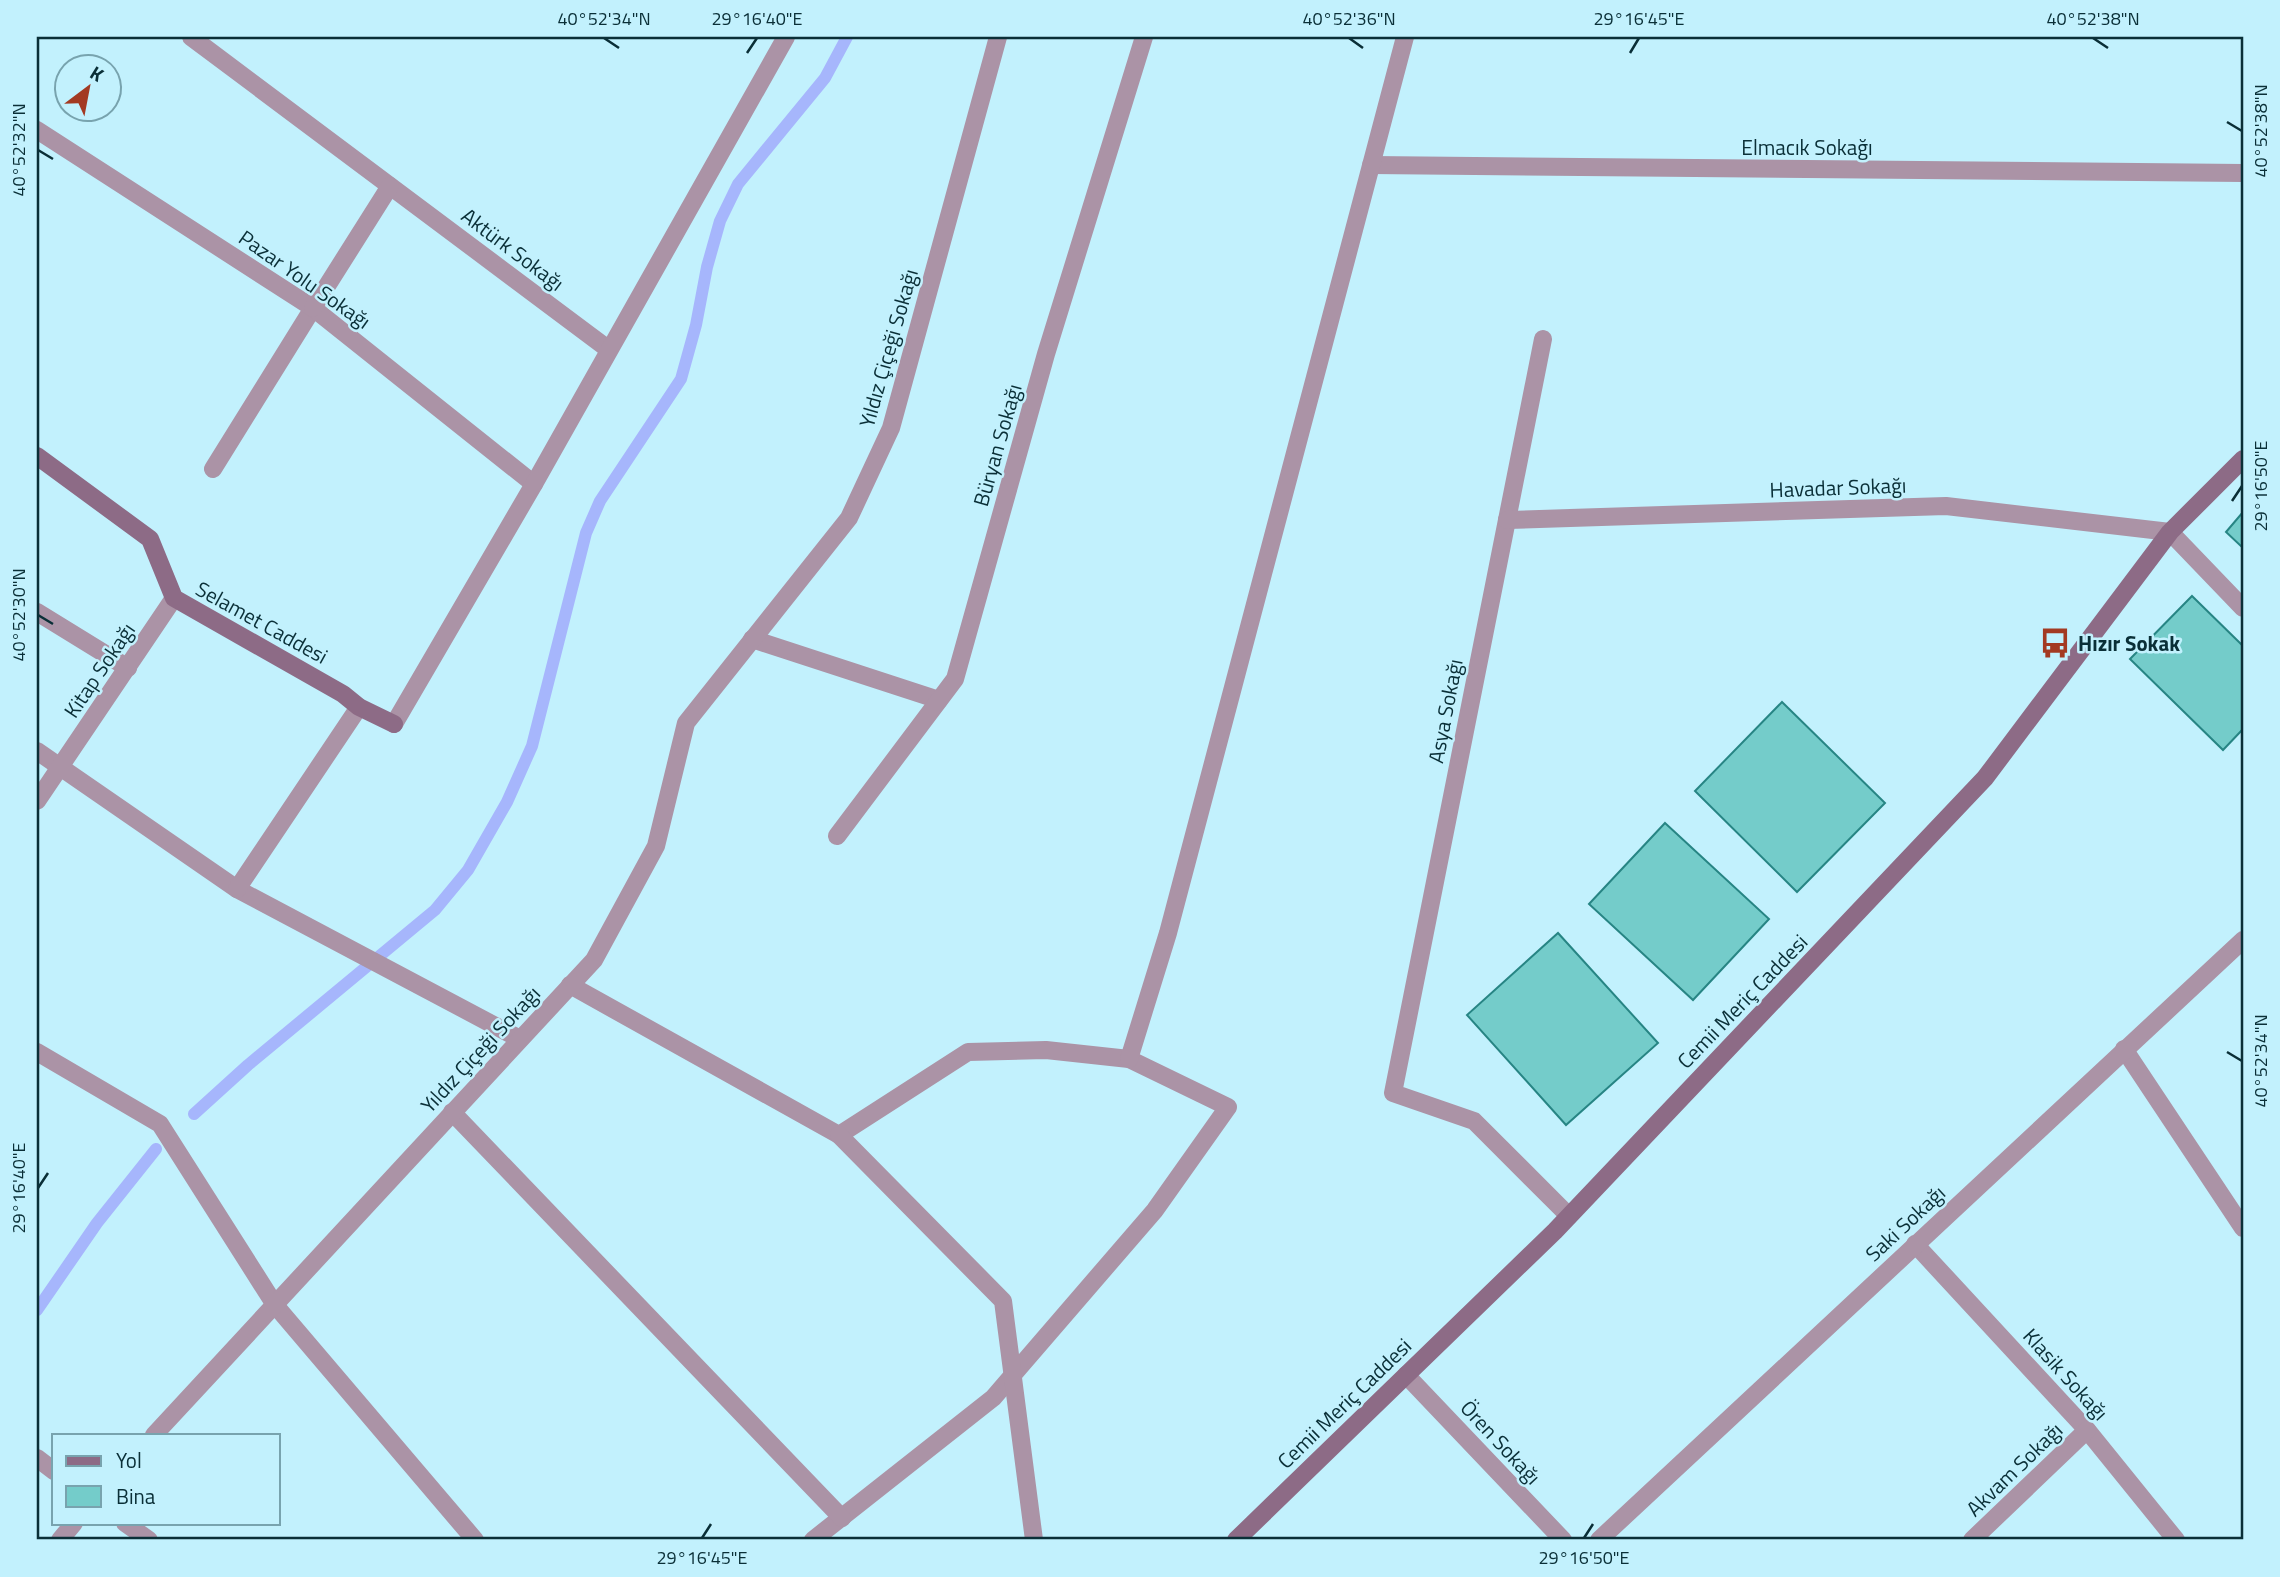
<svg xmlns="http://www.w3.org/2000/svg" width="2280" height="1577" viewBox="0 0 2280 1577" font-family="'Titillium Web',sans-serif">
<style>
.lines{fill:none;stroke-linecap:round;stroke-linejoin:round}
.stream{stroke:#a6b6fc;stroke-width:12}
.building{fill:#74ccca;stroke:#278584;stroke-width:2}
.lane{stroke:#ab93a6;stroke-width:18}
.street{stroke:#ab93a6;stroke-width:18}
.secondary{stroke:#8d6b86;stroke-width:18}
.ticks{fill:none;stroke:#0a2f37;stroke-width:2.5}
.labels{text-anchor:middle;dominant-baseline:central;stroke-width:5;stroke-linejoin:round;paint-order:stroke}
.street-label{font-size:21px;fill:#0a2f37;stroke:#c2f1fd}
.poi-label{font-size:21px;font-weight:bold;fill:#0a2f37;stroke:#c2f1fd;text-anchor:start}
.neatline{fill:none;stroke:#0a2f37;stroke-width:2.5}
.ticks-label{font-size:18px;text-anchor:middle;fill:#0a2f37}
</style>
<rect width="100%" height="100%" fill="#c2f1fd"/>
<g class="lines">
<g class="stream">
<polyline points="194,1114 248,1065 435,910 468,870 507,802 532,746 586,533 600,501 681,379 696,325 707,267 720,221 738,184 825,78 847,37"/>
<polyline points="37,1310 97,1223 156,1149"/>
</g>
</g>
<g class="building">
<polygon points="2243,512 2243,548 2226,532"/>
<polygon points="2192,596 2243,646 2243,729 2223,750 2130,659"/>
<polygon points="1782,702 1885,803 1797,892 1695,791"/>
<polygon points="1665,823 1769,919 1693,1000 1589,904"/>
<polygon points="1558,933 1658,1043 1566,1125 1467,1015"/>
</g>
<g class="lines">
<polyline class="lane" points="213,469 313,308"/>
<g class="street">
<polyline points="191,37 608,349"/>
<polyline points="37,130 313,308 534,484"/>
<polyline points="1371,165 2243,173"/>
<polyline points="313,308 390,186"/>
<polyline points="1543,339 1393,1093 1474,1121 1569,1216"/>
<polyline points="1507,520 1946,506 2170,532 2243,608"/>
<polyline points="37,612 128,668"/>
<polyline points="752,639 939,700"/>
<polyline points="394,724 534,484 786,37"/>
<polyline points="37,751 237,889 520,1039"/>
<polyline points="37,801 174,598"/>
<polyline points="837,836 955,679 1046,354 1144,37"/>
<polyline points="237,889 359,707"/>
<polyline points="570,985 839,1135 968,1052 1046,1050 1129,1059 1228,1107 1155,1210 993,1398 813,1540"/>
<polyline points="2124,1049 2243,1228"/>
<polyline points="37,1052 160,1124 275,1305 475,1540"/>
<polyline points="1129,1059 1168,933 1405,37"/>
<polyline points="452,1112 842,1518"/>
<polyline points="839,1135 1003,1301 1034,1540"/>
<polyline points="1915,1244 2087,1430 2176,1540"/>
<polyline points="1406,1375 1563,1540"/>
<polyline points="154,1435 594,960 656,846 686,723 849,518 891,428 998,37"/>
<polyline points="37,1458 54,1471"/>
<polyline points="125,1523 149,1540"/>
<polyline points="60,1540 74,1523"/>
<polyline points="1599,1540 2243,940"/>
<polyline points="1972,1540 2087,1430"/>
</g>
<g class="secondary">
<polyline points="37,456 150,539 174,598 343,694 359,707 394,724"/>
<polyline points="1236,1540 1555,1231 1985,778 2170,532 2243,459"/>
</g>
</g>
<path class="ticks" d="M604,38L619,48M1349,38L1363,48M2093,38L2108,48M747,53L757,38M1630,53L1639,38M2227,122L2242,131M38,150L53,159M2232,501L2242,486M38,615L53,624M2227,1052L2242,1061M38,1188L48,1173M702,1538L711,1524M1584,1538L1593,1524"/>
<defs>
<g id="bus-bare" transform="scale(2.415)"><path d="M-5-6H5V4H4V6H2V4H-2V6H-4V4H-5ZM-3.5-4V0h7V-4ZM-3.5 1.2v1.5H-2V1.2ZM2 1.2v1.5H3.5V1.2Z" fill="#a33a22" stroke="#c2f1fd" stroke-width="2.5" paint-order="stroke"/></g>
</defs>
<g fill-rule="evenodd">
<use href="#bus-bare" x="2055" y="643"/>
</g>
<g class="labels">
<g class="street-label">
<text x="1807" y="147">Elmacık Sokağı</text>
<text transform="translate(513 249) rotate(37)">Aktürk Sokağı</text>
<text transform="translate(305 279) rotate(35)">Pazar Yolu Sokağı</text>
<text transform="translate(888 348) rotate(-74)">Yıldız Çiçeği Sokağı</text>
<text transform="translate(997 445) rotate(-74)">Büryan Sokağı</text>
<text transform="translate(1838 487) rotate(-2)">Havadar Sokağı</text>
<text transform="translate(262 622) rotate(29)">Selamet Caddesi</text>
<text transform="translate(99 670) rotate(-56)">Kitap Sokağı</text>
<text transform="translate(1445 711) rotate(-79)">Asya Sokağı</text>
<text transform="translate(1742 1001) rotate(-46)">Cemii Meriç Caddesi</text>
<text transform="translate(480 1049) rotate(-47)">Yıldız Çiçeği Sokağı</text>
<text transform="translate(1905 1223) rotate(-43)">Saki Sokağı</text>
<text transform="translate(2066 1374) rotate(48)">Klasik Sokağı</text>
<text transform="translate(1344 1403) rotate(-44)">Cemii Meriç Caddesi</text>
<text transform="translate(1501 1442) rotate(47)">Ören Sokağı</text>
<text transform="translate(2014 1469) rotate(-44)">Akvam Sokağı</text>
</g>
<g class="poi-label">
<text x="2078" y="643">Hızır Sokak</text>
</g>
</g>
<rect width="2280" height="1577" fill="none" stroke="#c2f1fd" stroke-width="77"/>
<rect x="52" y="1434" width="228" height="91" fill="#c2f1fd" stroke="#78a3ae" stroke-width="2"/>
<rect x="66" y="1456" width="35" height="10" fill="#8d6b86" stroke="#78a3ae" stroke-width="2"/>
<text x="116" y="1468" font-size="21" fill="#0a2f37">Yol</text>
<rect x="66" y="1486" width="35" height="21" fill="#74ccca" stroke="#78a3ae" stroke-width="2"/>
<text x="116" y="1504" font-size="21" fill="#0a2f37">Bina</text>
<g transform="translate(88 88) rotate(32)"><circle r="33" fill="#c2f1fd" stroke="#78a3ae" stroke-width="2"/>
<path d="M0-5L12 26L0 18L-12 26Z" fill="#a33a22"/>
<text y="-10" font-size="19" font-weight="bold" text-anchor="middle" fill="#0a2f37">K</text>
</g>
<rect x="38" y="38" width="2204" height="1500" class="neatline"/>
<g class="ticks-label">
<text x="604" y="25">40°52'34"N</text>
<text x="757" y="25">29°16'40"E</text>
<text x="1349" y="25">40°52'36"N</text>
<text x="1639" y="25">29°16'45"E</text>
<text x="2093" y="25">40°52'38"N</text>
<text transform="translate(2261 131) rotate(-90)" y="6">40°52'38"N</text>
<text transform="translate(19 150) rotate(-90)" y="6">40°52'32"N</text>
<text transform="translate(2261 486) rotate(-90)" y="6">29°16'50"E</text>
<text transform="translate(19 615) rotate(-90)" y="6">40°52'30"N</text>
<text transform="translate(2261 1061) rotate(-90)" y="6">40°52'34"N</text>
<text transform="translate(19 1188) rotate(-90)" y="6">29°16'40"E</text>
<text x="702" y="1564">29°16'45"E</text>
<text x="1584" y="1564">29°16'50"E</text>
</g>
</svg>
